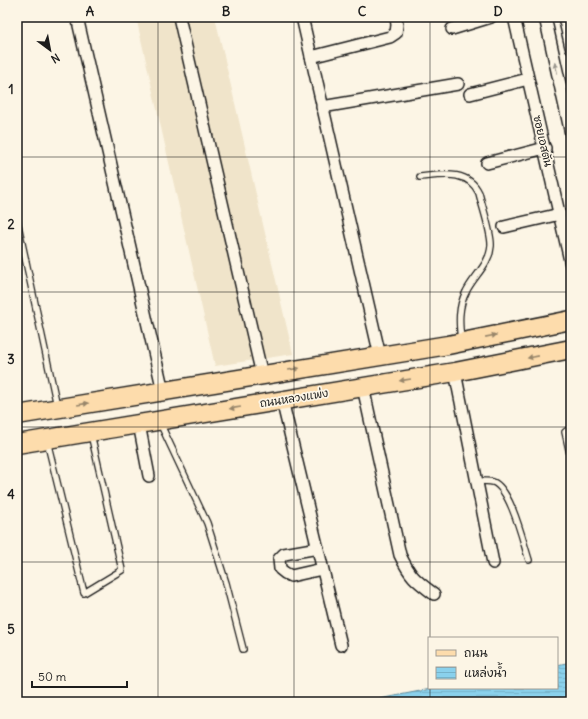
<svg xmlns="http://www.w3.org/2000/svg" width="588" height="719" viewBox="0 0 588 719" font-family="Delius,'Playpen Sans Thai',sans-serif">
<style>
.built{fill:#f0e4ca}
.water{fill:url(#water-rules);stroke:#5e8999}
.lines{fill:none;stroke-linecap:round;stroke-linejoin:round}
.service-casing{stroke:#1c1c1c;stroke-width:8}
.minor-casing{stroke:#1c1c1c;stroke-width:14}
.primary-casing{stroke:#1c1c1c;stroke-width:21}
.service{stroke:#fcf5e5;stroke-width:5.5}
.minor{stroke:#fcf5e5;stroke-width:11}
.primary{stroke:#fddcac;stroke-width:18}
.oneway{fill:#97938b}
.oneway2{fill:#98866b}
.grid{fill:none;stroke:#1c1c1c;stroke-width:1;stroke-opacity:0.55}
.labels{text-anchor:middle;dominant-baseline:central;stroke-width:3.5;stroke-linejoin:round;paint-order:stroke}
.street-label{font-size:11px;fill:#1c1c1c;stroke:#fcf5e5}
.neatline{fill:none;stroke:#1c1c1c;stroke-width:1.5}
.grid-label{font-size:13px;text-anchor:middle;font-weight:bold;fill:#1c1c1c}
</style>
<defs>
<pattern id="water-rules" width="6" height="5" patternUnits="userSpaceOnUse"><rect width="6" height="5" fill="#8ad1ec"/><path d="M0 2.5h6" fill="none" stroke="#76b3ca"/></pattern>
</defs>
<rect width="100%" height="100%" fill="#fcf5e5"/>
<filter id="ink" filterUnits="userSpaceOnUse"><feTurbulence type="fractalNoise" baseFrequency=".025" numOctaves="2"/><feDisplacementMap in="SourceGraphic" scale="8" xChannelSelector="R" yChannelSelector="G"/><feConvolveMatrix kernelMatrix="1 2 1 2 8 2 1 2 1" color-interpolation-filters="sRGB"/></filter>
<g filter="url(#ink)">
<polygon class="built" points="136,17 215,17 293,354 215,366"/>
<polygon class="water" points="571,662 571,702 363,702 436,688 557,688 557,665"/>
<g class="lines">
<g class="service-casing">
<g id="service">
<path d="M420,177C441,175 468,169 479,193C482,206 492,234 491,246C490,264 473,277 466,292C458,307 459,323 461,340"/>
<polyline points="17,220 57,406"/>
<polyline points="160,423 207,523 226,583 243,649"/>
<polyline points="571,428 565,432 571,459"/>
<polyline points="47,441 84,593 122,570 91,434"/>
<path d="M477,481C482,481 488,481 493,482C511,489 523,542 529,560"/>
</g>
</g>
<g class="minor-casing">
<g id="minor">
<polyline points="77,17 163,391"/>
<polyline points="179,17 262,375"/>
<polyline points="302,17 380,356"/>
<polyline points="514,17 571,265"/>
<polyline points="545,17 571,134"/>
<polyline points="564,17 571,47"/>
<polyline points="452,29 491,17"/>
<polyline points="311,57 390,37 396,33 397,25 396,17"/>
<polyline points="470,94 528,79"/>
<polyline points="322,107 458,84"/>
<polyline points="487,163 545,148"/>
<polyline points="504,227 560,214"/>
<polyline points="455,372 493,563"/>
<path d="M363,387L400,555C410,576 415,580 434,594"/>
<polyline points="282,400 341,645"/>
<polyline points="139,424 149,476"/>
<polyline points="318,548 284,554 279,559 280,569 285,573 291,576 322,569"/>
</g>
</g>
<g class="primary-casing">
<g id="primary">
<polyline points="17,415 448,345 571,320"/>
<polyline points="17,444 455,372 571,349"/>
</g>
</g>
<use href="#service" class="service"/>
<use href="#minor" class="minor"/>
<use href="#primary" class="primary"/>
</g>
<defs><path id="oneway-solid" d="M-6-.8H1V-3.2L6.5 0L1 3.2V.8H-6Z"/></defs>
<use class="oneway" href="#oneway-solid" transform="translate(556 68) rotate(-103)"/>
<g class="oneway2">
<use href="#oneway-solid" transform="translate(491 336) rotate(-11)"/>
<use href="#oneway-solid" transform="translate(533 357) rotate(169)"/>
<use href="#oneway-solid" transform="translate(294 369) rotate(-9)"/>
<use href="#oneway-solid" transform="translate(405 380) rotate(171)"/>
<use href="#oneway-solid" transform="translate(83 404) rotate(-9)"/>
<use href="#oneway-solid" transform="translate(235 408) rotate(171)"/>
</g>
</g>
<path class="grid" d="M158,17V702M294,17V702M430,17V638M17,157H571M17,292H571M17,427H571M17,562H571M430,688V702"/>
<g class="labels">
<g class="street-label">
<text transform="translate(543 141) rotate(77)">ซอยเอสตัน</text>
<text transform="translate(294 398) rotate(-9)">ถนนหลวงแพ่ง</text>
</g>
</g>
<rect width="588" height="719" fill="none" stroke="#fcf5e5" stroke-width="44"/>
<rect x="428" y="637" width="130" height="52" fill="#fcf5e5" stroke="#a29e95"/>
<rect x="436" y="650" width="20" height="6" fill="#fddcac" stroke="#a29e95"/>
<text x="464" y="657" font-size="12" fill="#1c1c1c">ถนน</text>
<rect x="436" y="667" width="20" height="12" fill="url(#water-rules)" stroke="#a29e95"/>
<text x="464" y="677" font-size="12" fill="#1c1c1c">แหล่งน้ำ</text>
<g transform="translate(50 50) rotate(148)" stroke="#fcf5e5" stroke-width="3" paint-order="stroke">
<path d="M0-3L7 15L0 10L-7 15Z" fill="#1c1c1c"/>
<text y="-6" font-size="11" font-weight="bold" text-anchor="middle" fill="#1c1c1c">N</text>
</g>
<path d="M32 681v6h95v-6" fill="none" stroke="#1c1c1c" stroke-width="2"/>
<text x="38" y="681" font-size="12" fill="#1c1c1c" stroke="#fcf5e5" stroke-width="3" paint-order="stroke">50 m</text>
<rect x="22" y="22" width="544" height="675" class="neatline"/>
<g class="grid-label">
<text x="90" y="16">A</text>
<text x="226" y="16">B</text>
<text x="362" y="16">C</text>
<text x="498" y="16">D</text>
<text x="11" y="94">1</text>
<text x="11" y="229">2</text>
<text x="11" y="364">3</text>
<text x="11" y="499">4</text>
<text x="11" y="634">5</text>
</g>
</svg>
